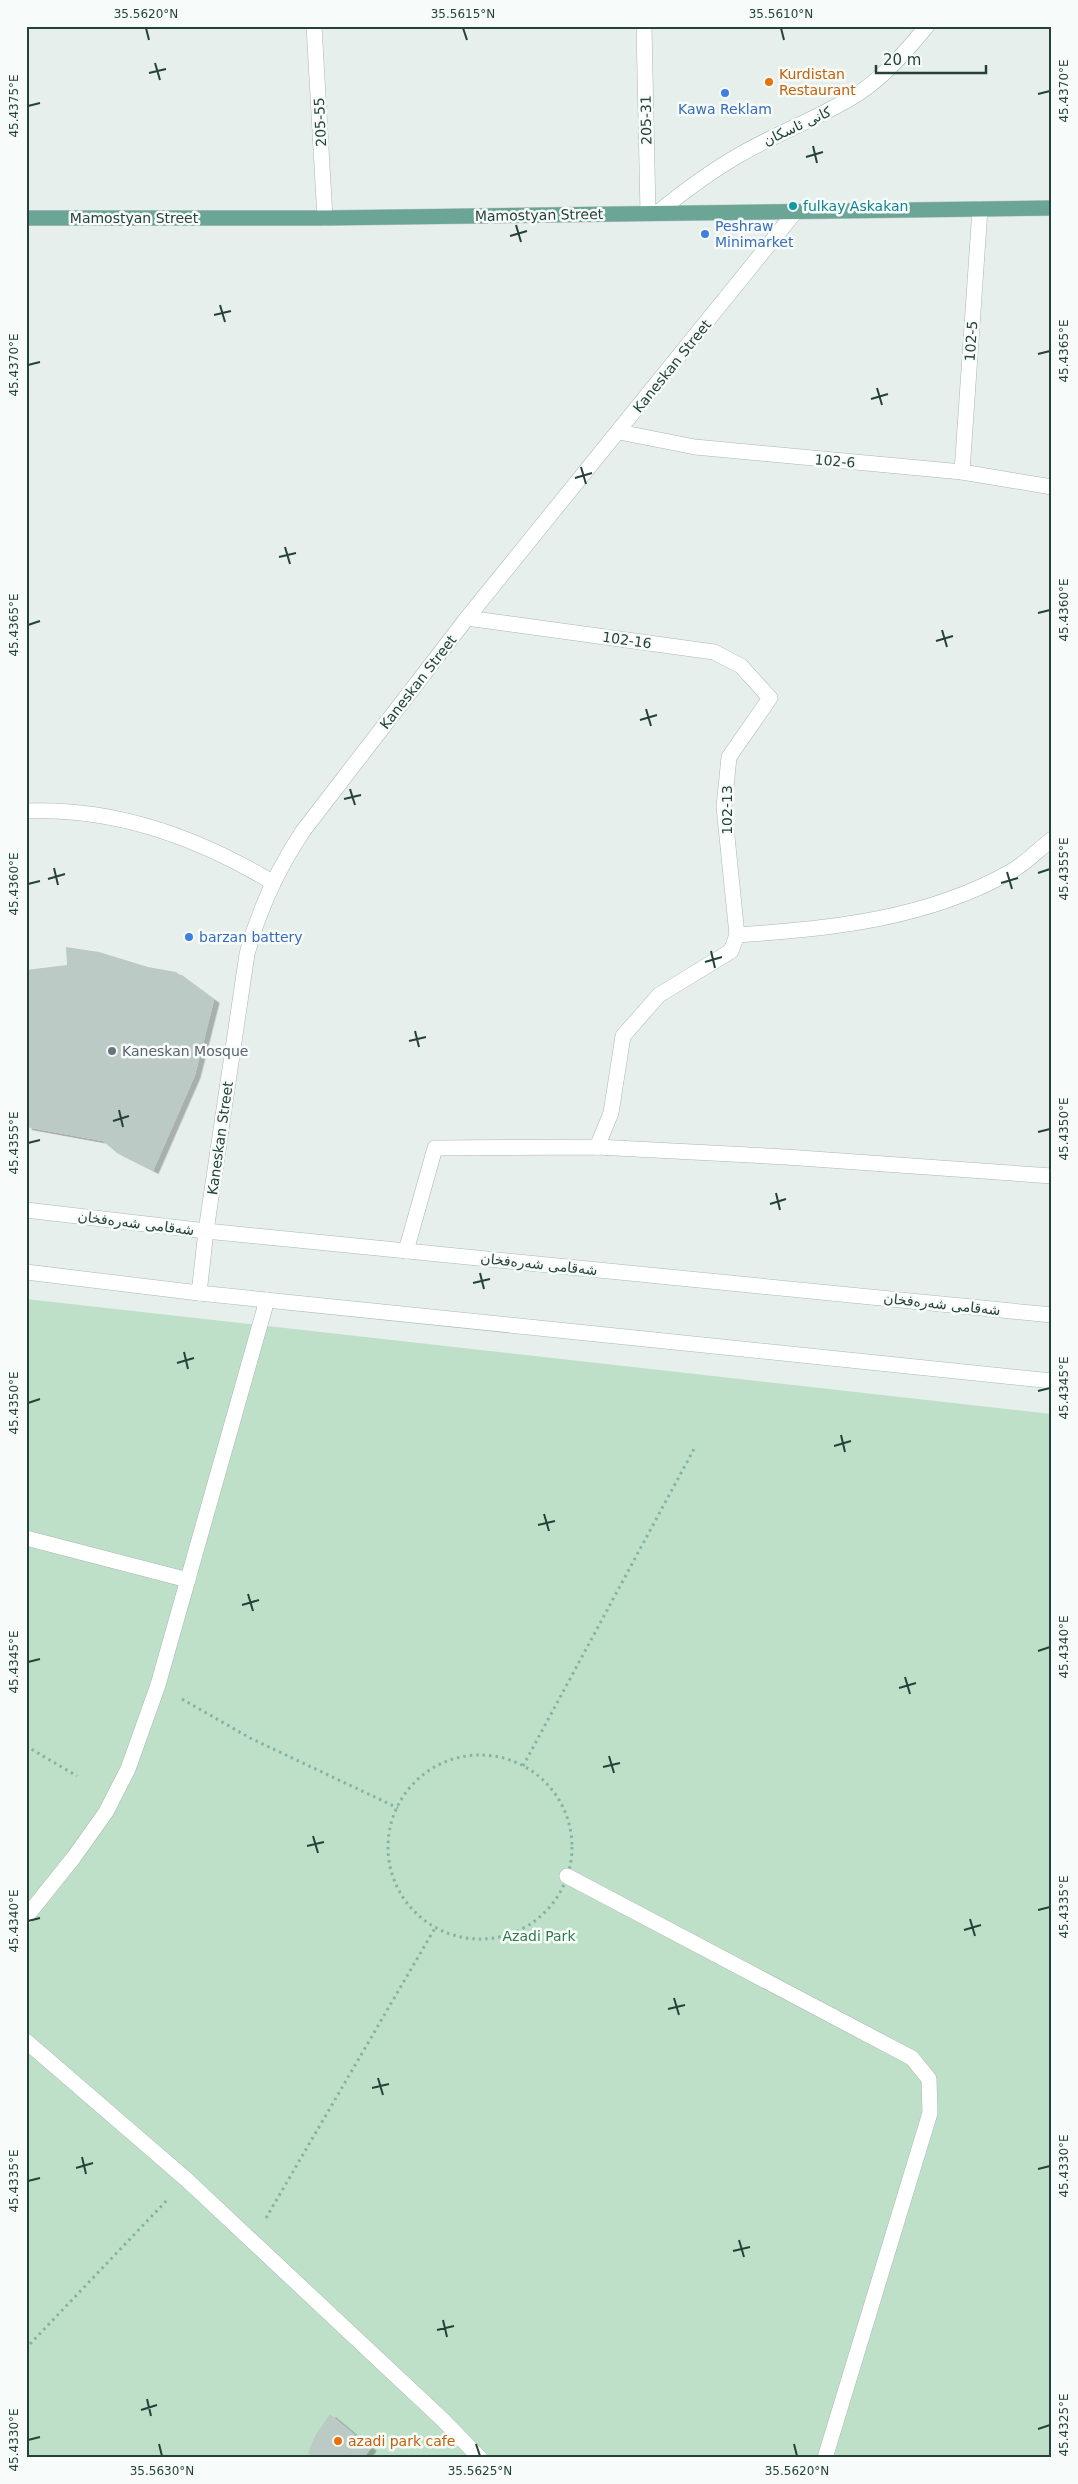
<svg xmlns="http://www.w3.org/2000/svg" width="1078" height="2484" viewBox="0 0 1078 2484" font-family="'DejaVu Sans',Cairo,sans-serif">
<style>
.green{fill:#bfe0c8}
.building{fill:#bbcac4;filter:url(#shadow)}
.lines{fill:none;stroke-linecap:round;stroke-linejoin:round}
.street-casing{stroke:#a8b8b2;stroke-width:16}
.secondary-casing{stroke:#a4bbb3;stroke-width:16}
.primary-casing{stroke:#c2cac8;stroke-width:16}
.path{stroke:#86b3a5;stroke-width:3;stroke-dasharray:2.5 4;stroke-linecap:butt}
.street{stroke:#fff;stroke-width:15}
.secondary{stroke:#fff;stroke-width:15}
.primary{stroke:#6aa596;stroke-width:15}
.ticks{fill:none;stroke:#24423a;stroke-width:2}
.food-dot{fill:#e8710a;stroke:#f7fbf9;stroke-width:2}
.shop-dot{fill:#3f7fe0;stroke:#f7fbf9;stroke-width:2}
.culture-dot{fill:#0f9aa8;stroke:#f7fbf9;stroke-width:2}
.worship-dot{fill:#6b7280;stroke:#f7fbf9;stroke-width:2}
.labels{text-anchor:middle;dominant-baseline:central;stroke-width:5;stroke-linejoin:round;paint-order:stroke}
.food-label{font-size:14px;fill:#c56008;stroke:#f7fbf9;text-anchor:start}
.shop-label{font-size:14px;fill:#366cbe;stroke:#f7fbf9;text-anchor:start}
.street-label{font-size:14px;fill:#24423a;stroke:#f7fbf9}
.culture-label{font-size:14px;fill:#0d838f;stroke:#f7fbf9;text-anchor:start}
.worship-label{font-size:14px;fill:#5b616d;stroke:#f7fbf9;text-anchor:start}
.park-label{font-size:14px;fill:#2d7a4b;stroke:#f7fbf9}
.neatline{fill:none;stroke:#24423a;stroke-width:2}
.ticks-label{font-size:12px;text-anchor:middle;fill:#24423a}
</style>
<defs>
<filter id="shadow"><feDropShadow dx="5.5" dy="3" stdDeviation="0" flood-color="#0004"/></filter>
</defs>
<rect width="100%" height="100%" fill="#e6efeb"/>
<polygon class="green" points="26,1299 1052,1414 1052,2458 26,2458"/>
<g class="building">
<polygon points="66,947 99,952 148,967 176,972 214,1000 195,1075 153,1171 117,1153 103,1141 26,1127 26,970 67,965"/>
<polygon points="330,2414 371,2448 364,2458 316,2458 308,2453 316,2434"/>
</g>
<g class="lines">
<g class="street-casing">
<g id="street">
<polyline points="314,26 325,218"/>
<polyline points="644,26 648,213"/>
<polyline points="619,432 695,447 962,472 1052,487"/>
<polyline points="962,472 980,209"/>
<polyline points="467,618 714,652 741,666 770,698 729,757 724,807 737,935 731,951 659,995 623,1036 611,1113 597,1147"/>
<path d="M26,811C115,807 197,837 272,882"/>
<path d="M737,935C830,929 927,919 1010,872C1025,864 1038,850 1052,839"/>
<polyline points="406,1251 435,1148 597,1147 786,1157 1052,1176"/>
<path d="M199,1293L206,1231L247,954C259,909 277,870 303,831L467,618L796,211"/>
<polyline points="26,1538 188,1580"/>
<polyline points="567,1876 912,2058 929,2079 930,2113 825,2458"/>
<polyline points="26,1917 74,1857 106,1812 128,1769 158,1685 267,1300"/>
<polyline points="26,2041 187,2180 442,2419 480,2458"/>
</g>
</g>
<g class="secondary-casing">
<g id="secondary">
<path d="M657,213C683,192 711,171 741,154C779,132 822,117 859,93C886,75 906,51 927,26"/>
<polyline points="26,1210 206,1231 1052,1315"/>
<polyline points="26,1272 199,1293 1052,1381"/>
</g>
</g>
<g class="primary-casing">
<polyline id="primary" points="26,218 325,218 1052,208"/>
</g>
<g class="path">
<polyline points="182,1699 250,1738 398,1808"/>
<polyline points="26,1746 77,1776"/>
<circle cx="480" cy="1847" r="92"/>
<polyline points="523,1766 694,1449"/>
<polyline points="266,2218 435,1928"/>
<polyline points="30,2344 169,2198"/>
</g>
<use href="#street" class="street"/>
<use href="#secondary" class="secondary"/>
<use href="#primary" class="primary"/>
</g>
<path class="ticks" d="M146,28L149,40M463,28L467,40M781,28L784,40M155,63L160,80M149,73L166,69M1038,94L1050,91M28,106L40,103M813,146L817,163M806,157L823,152M516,225L521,242M510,236L527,231M220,305L225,322M214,315L231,311M1038,354L1050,351M28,365L40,362M877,388L882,405M871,399L888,394M581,467L586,484M575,478L592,473M285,547L290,564M279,557L296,553M1038,613L1050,610M28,625L40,621M942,630L947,647M936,641L953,636M646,709L651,726M640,720L657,715M350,789L355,805M344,799L361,795M54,868L58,885M1007,872L1012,889M1038,873L1050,869M48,879L65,874M1001,883L1018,878M28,884L40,881M711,951L715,968M705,962L722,957M415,1031L419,1047M409,1041L426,1037M119,1110L123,1127M113,1121L129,1116M1038,1132L1050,1129M28,1143L40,1140M776,1193L780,1210M770,1204L786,1199M480,1273L484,1289M473,1283L490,1279M184,1352L188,1369M177,1363L194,1358M1038,1391L1050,1388M28,1403L40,1399M841,1435L845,1452M834,1446L851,1441M544,1514L549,1531M538,1525L555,1521M248,1594L253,1611M242,1605L259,1600M1038,1651L1050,1647M28,1662L40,1659M905,1677L910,1694M899,1688L916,1683M609,1756L614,1773M603,1767L620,1763M313,1836L318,1853M307,1846L324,1842M1038,1910L1050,1907M970,1919L975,1936M28,1921L40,1918M964,1930L981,1925M674,1998L679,2015M668,2009L685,2005M378,2078L383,2095M372,2088L389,2084M82,2157L86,2174M76,2168L93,2163M1038,2169L1050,2166M28,2181L40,2178M739,2240L744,2257M733,2251L750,2247M443,2320L447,2337M437,2330L454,2326M147,2399L151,2416M141,2410L157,2405M1038,2429L1050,2425M28,2440L40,2437M159,2444L162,2456M476,2444L480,2456M794,2444L797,2456"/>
<g class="food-dot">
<circle cx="769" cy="82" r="5"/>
<circle cx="338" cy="2441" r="5"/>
</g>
<g class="shop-dot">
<circle cx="725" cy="93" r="5"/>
<circle cx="705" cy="234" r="5"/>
<circle cx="189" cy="937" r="5"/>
</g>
<circle class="culture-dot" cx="793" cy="206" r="5"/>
<circle class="worship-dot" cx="112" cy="1051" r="5"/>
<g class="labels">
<g class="food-label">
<text x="779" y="74">Kurdistan<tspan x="779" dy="16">Restaurant</tspan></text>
<text x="348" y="2441">azadi park cafe</text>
</g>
<g class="shop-label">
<text x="725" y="109" text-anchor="middle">Kawa Reklam</text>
<text x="715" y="226">Peshraw<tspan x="715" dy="16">Minimarket</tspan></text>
<text x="199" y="937">barzan battery</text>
</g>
<g class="street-label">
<text transform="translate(646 120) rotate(-91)">205-31</text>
<text transform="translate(320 122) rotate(-93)">205-55</text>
<text transform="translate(797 126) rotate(-25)">کانی ئاسکان</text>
<text transform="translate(539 215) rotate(-1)">Mamostyan Street</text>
<text x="134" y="218">Mamostyan Street</text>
<text transform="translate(971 341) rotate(-86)">102-5</text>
<text transform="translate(672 366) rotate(-51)">Kaneskan Street</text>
<text transform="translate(835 461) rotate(5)">102-6</text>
<text transform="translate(627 640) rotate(8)">102-16</text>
<text transform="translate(418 682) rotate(-52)">Kaneskan Street</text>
<text transform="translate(727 810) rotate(-90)">102-13</text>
<text transform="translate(220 1138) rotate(-82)">Kaneskan Street</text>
<text transform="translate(136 1223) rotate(7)">شەقامی شەرەفخان</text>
<text transform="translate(539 1264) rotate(6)">شەقامی شەرەفخان</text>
<text transform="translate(942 1304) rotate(6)">شەقامی شەرەفخان</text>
</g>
<g class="culture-label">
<text x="803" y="206">fulkay Askakan</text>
</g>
<g class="worship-label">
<text x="122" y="1051">Kaneskan Mosque</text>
</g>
<g class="park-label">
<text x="539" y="1936">Azadi Park</text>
</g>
</g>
<rect width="1078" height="2484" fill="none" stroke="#f7fbf9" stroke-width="55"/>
<path d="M876 65v8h110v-8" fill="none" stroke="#24423a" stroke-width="2.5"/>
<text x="883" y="65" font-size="15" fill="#24423a" stroke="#f7fbf9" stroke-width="4" paint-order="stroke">20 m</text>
<rect x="28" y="28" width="1022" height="2428" class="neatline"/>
<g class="ticks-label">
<text x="146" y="18">35.5620°N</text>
<text x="463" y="18">35.5615°N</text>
<text x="781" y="18">35.5610°N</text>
<text transform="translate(1064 91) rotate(-90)" y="4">45.4370°E</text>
<text transform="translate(14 106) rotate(-90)" y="4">45.4375°E</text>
<text transform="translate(1064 351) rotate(-90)" y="4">45.4365°E</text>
<text transform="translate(14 365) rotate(-90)" y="4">45.4370°E</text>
<text transform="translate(1064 610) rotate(-90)" y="4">45.4360°E</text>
<text transform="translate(14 625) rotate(-90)" y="4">45.4365°E</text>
<text transform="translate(1064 869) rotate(-90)" y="4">45.4355°E</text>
<text transform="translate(14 884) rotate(-90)" y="4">45.4360°E</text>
<text transform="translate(1064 1129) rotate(-90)" y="4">45.4350°E</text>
<text transform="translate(14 1143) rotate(-90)" y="4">45.4355°E</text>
<text transform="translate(1064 1388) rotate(-90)" y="4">45.4345°E</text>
<text transform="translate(14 1403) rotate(-90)" y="4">45.4350°E</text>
<text transform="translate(1064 1647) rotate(-90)" y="4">45.4340°E</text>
<text transform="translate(14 1662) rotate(-90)" y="4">45.4345°E</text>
<text transform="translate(1064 1907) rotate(-90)" y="4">45.4335°E</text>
<text transform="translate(14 1921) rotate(-90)" y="4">45.4340°E</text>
<text transform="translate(1064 2166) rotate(-90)" y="4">45.4330°E</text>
<text transform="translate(14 2181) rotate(-90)" y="4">45.4335°E</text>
<text transform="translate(1064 2425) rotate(-90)" y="4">45.4325°E</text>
<text transform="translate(14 2440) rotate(-90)" y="4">45.4330°E</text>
<text x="162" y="2475">35.5630°N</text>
<text x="480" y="2475">35.5625°N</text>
<text x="797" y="2475">35.5620°N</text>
</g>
</svg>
